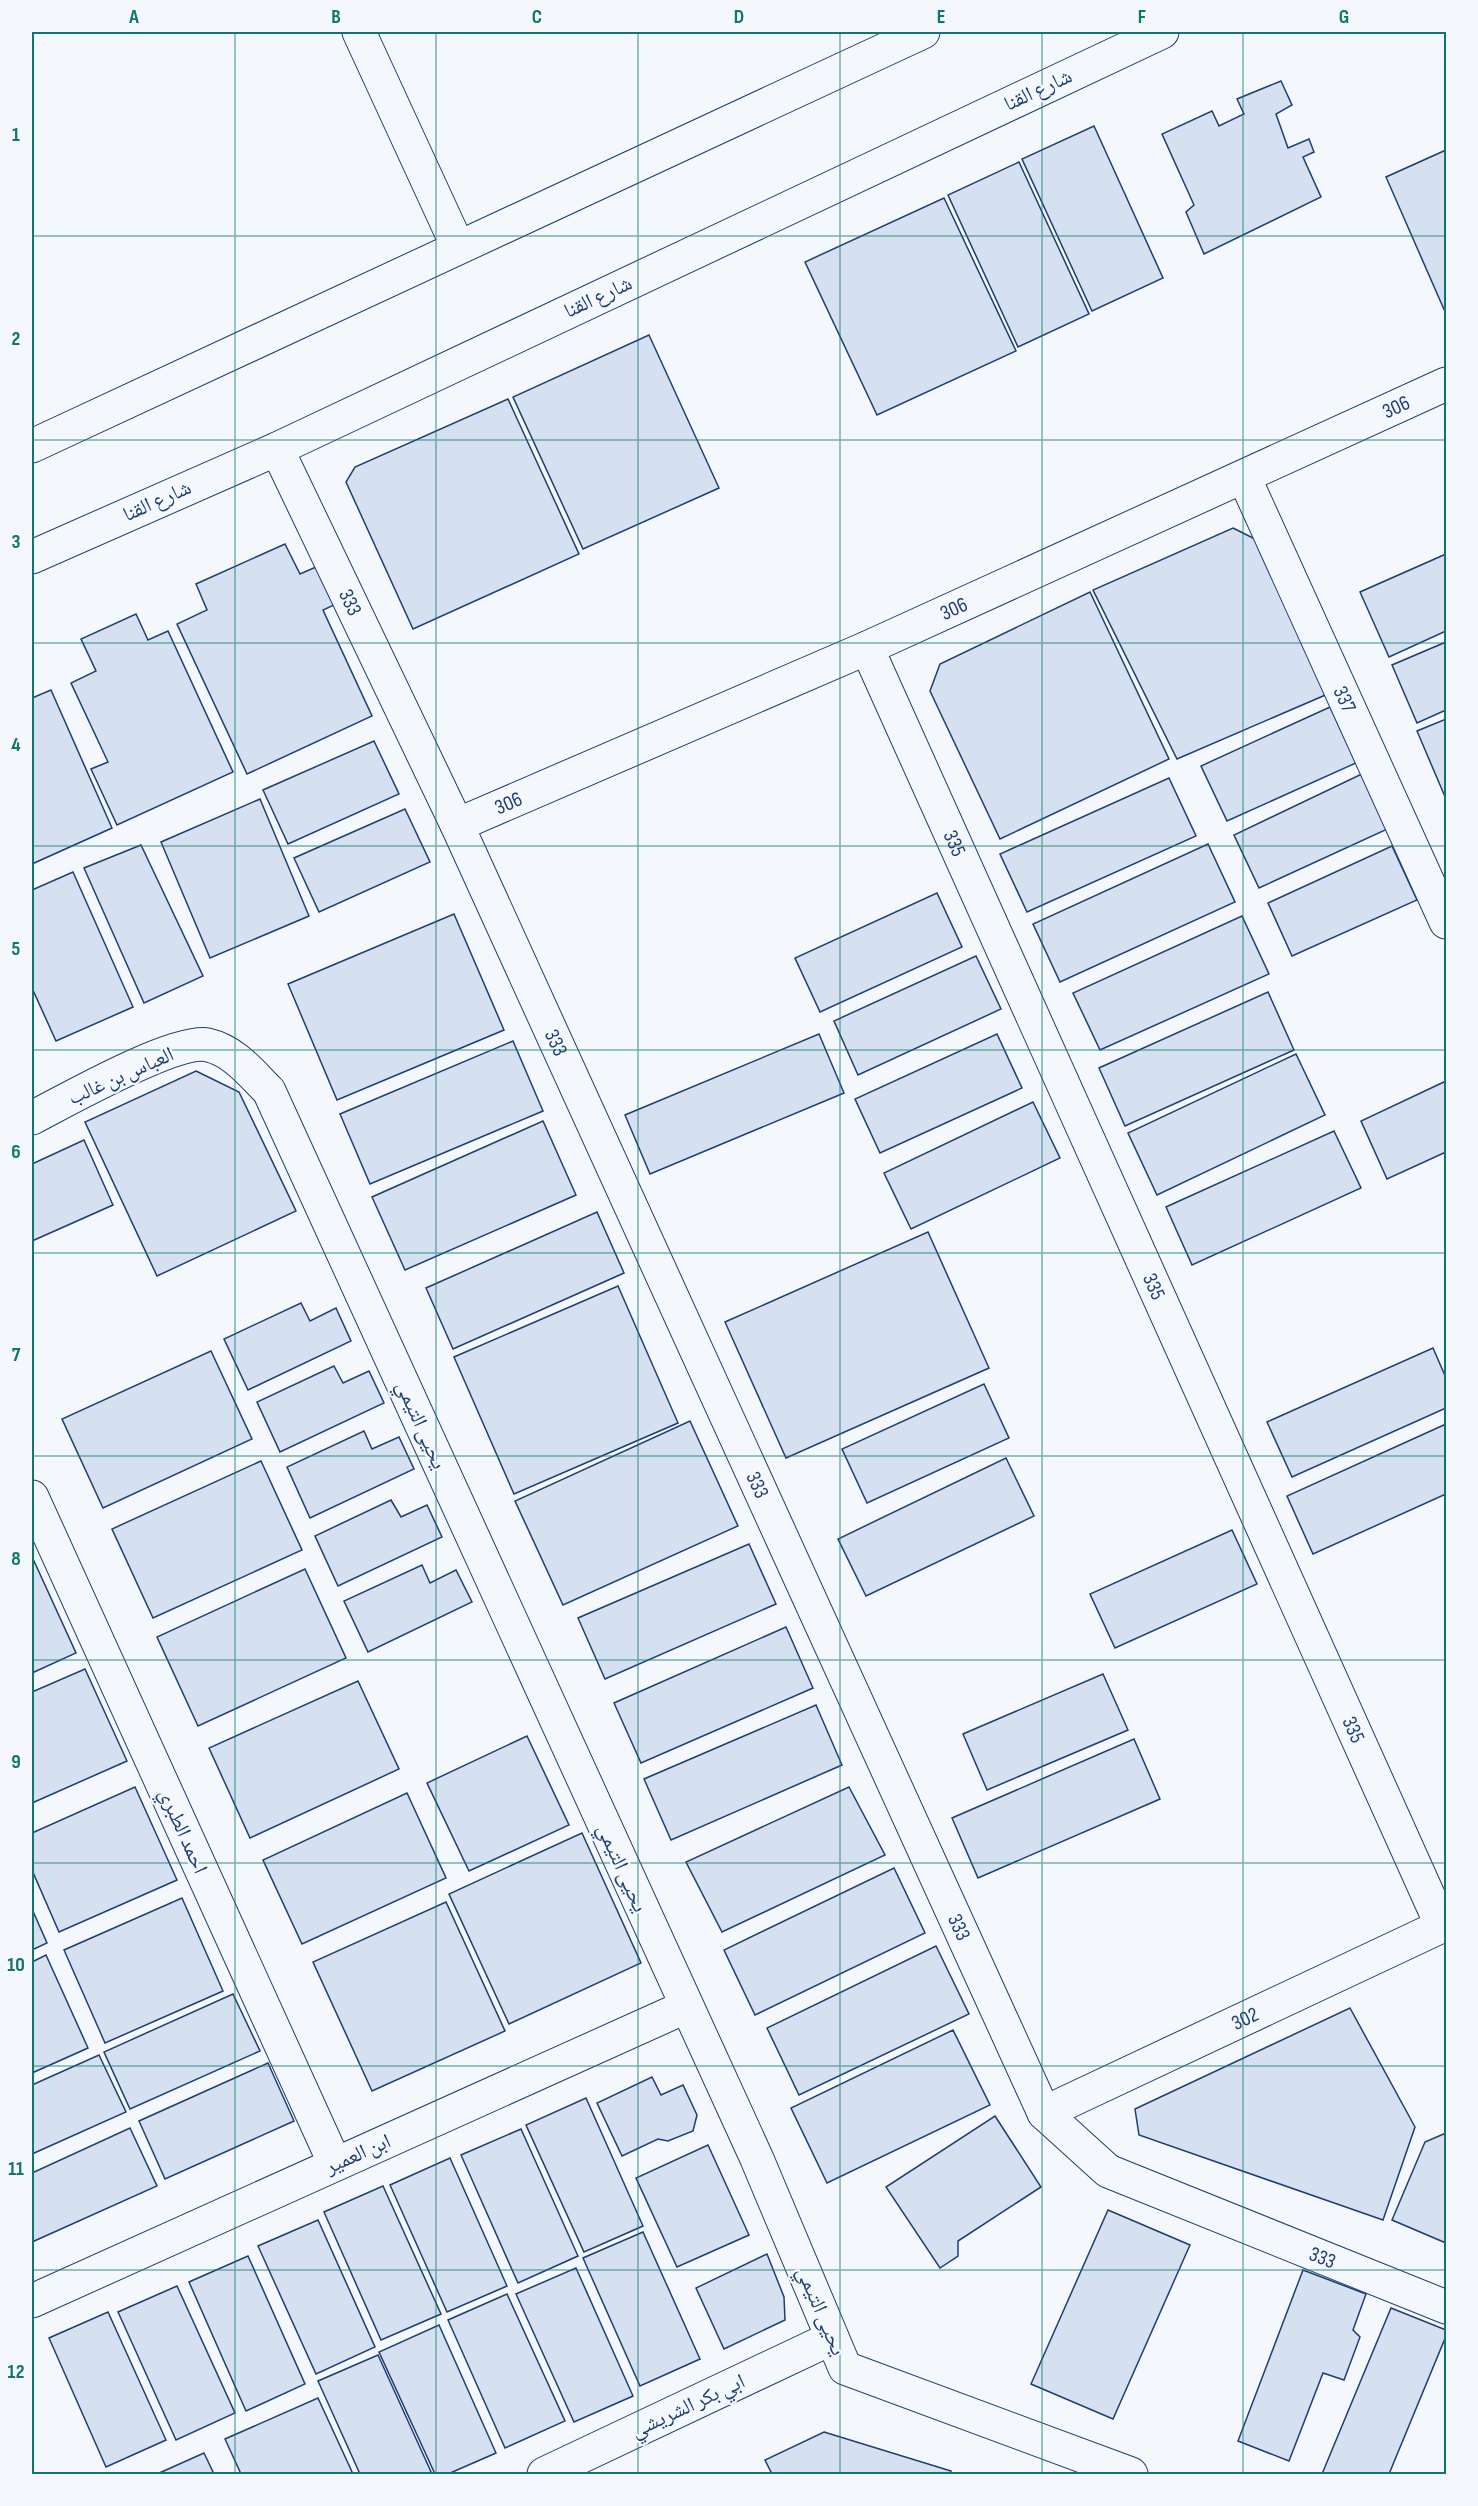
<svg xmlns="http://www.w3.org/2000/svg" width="1478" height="2506" viewBox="0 0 1478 2506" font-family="'Sofia Sans Condensed','Noto Naskh Arabic',sans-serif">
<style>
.building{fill:#d5e0f0;stroke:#1d3f73;stroke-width:1.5}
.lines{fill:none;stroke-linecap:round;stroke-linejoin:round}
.street-casing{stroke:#1d3f73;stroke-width:35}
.secondary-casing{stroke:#1d3f73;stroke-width:35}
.street{stroke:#f4f7fb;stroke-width:33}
.secondary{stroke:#f4f7fb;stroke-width:33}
.grid{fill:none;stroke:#0f766e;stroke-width:1.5;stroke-opacity:0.55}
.labels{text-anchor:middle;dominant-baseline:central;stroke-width:4.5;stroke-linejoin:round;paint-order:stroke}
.street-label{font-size:21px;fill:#1d3f73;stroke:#f4f7fb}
.neatline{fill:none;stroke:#0f766e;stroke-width:2}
.grid-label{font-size:20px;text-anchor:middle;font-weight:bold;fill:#0f766e}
</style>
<rect width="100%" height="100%" fill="#f4f7fb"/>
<g class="building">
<polygon points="1281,81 1292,105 1276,114 1288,148 1309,139 1314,152 1303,157 1321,197 1204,254 1186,212 1194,205 1162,134 1212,111 1219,126 1244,114 1237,99"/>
<polygon points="1094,126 1163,278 1092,311 1022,159"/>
<polygon points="1446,150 1446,314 1386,177"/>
<polygon points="1019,162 1089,314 1018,347 948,195"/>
<polygon points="944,198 1016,351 877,415 805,262"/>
<polygon points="649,335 719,488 583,549 513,397"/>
<polygon points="508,399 579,554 413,629 346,482 355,467"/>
<polygon points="1233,528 1263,543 1330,693 1177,759 1093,590"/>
<polygon points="285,544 300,574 316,567 334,605 323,610 372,716 247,774 177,624 207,610 196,584"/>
<polygon points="1446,554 1446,631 1389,657 1360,592"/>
<polygon points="1090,592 1169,759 1000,839 930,691 940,664"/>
<polygon points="136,614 148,640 168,631 233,772 117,825 91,769 108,762 71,683 96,671 81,639"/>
<polygon points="1446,642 1446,710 1417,723 1392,665"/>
<polygon points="51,690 112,828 32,864 32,698"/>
<polygon points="1330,707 1356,763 1227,821 1201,766"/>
<polygon points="1446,719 1446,799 1417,731"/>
<polygon points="374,741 399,794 288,844 263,790"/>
<polygon points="1368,771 1394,826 1259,888 1234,835"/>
<polygon points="1169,778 1196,836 1027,912 1000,854"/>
<polygon points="260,799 309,916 210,958 161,842"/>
<polygon points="405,809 430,862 319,912 294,858"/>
<polygon points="1208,844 1235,902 1060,982 1033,924"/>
<polygon points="141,845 203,976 144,1003 84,868"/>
<polygon points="1392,846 1417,900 1292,956 1268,903"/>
<polygon points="73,872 133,1007 56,1041 32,988 32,890"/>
<polygon points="937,893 962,947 820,1012 795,958"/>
<polygon points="454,914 504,1030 337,1100 288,984"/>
<polygon points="1242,916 1269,974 1100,1050 1073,993"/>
<polygon points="976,956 1001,1009 858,1075 834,1021"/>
<polygon points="1268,992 1294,1050 1125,1126 1099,1068"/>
<polygon points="819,1034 844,1093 650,1174 625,1115"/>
<polygon points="997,1034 1022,1088 880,1153 855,1099"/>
<polygon points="513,1041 543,1111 370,1184 340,1114"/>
<polygon points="1296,1054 1325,1115 1157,1195 1128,1133"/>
<polygon points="196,1071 239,1092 296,1211 157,1276 85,1122"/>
<polygon points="1446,1081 1446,1152 1387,1179 1361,1121"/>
<polygon points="1033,1102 1060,1158 911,1229 884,1173"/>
<polygon points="543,1121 576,1195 405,1270 372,1197"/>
<polygon points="1334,1131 1361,1188 1192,1265 1166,1207"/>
<polygon points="84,1140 113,1205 32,1241 32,1164"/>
<polygon points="597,1212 624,1273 453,1349 426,1288"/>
<polygon points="928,1232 989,1368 786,1458 725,1322"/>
<polygon points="618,1286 678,1423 514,1494 454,1357"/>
<polygon points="301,1303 310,1321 336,1308 351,1341 248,1390 224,1339"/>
<polygon points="1433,1348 1446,1378 1446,1408 1292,1477 1267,1422"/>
<polygon points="211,1351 252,1439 103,1508 62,1419"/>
<polygon points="334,1366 343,1383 369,1371 384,1403 280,1452 257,1402"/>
<polygon points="984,1384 1009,1438 867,1503 842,1449"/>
<polygon points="690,1421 738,1526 563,1605 515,1501"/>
<polygon points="1446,1424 1446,1494 1313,1554 1287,1496"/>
<polygon points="364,1431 372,1449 399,1437 414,1469 310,1518 287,1467"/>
<polygon points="1006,1458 1034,1516 866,1596 838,1539"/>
<polygon points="261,1461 302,1550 153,1618 112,1529"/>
<polygon points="391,1500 401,1517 427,1505 442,1537 338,1586 315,1536"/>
<polygon points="1232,1530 1257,1584 1115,1648 1090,1594"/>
<polygon points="749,1544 776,1604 605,1679 578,1618"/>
<polygon points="34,1561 76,1653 32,1673 32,1562"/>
<polygon points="422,1565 430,1583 456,1570 472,1602 368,1652 344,1601"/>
<polygon points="305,1569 346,1658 198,1726 157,1637"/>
<polygon points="786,1627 813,1688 641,1763 614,1703"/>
<polygon points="85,1669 127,1761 32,1803 32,1692"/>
<polygon points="1103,1674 1128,1730 987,1790 963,1734"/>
<polygon points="358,1681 399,1769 250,1838 209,1748"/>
<polygon points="816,1705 842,1765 671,1840 644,1779"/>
<polygon points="527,1736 569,1825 469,1871 427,1783"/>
<polygon points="1134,1739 1160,1799 978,1878 952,1818"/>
<polygon points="135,1787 177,1880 59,1932 32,1870 32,1833"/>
<polygon points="849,1787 885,1855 722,1932 686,1862"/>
<polygon points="407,1793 446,1878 302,1944 263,1860"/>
<polygon points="582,1833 641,1963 509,2024 449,1894"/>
<polygon points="894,1868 925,1933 755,2015 724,1950"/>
<polygon points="182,1898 223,1991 105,2043 64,1950"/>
<polygon points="446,1902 505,2031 372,2091 313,1962"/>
<polygon points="32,1909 47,1943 32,1950"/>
<polygon points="936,1946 969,2014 799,2095 767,2028"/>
<polygon points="46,1955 88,2048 32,2073 32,1962"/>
<polygon points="233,1994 260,2051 130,2109 104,2052"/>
<polygon points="1350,2008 1415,2127 1383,2220 1139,2135 1135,2109"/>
<polygon points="953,2030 990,2105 827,2183 791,2108"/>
<polygon points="99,2055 126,2112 32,2154 32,2085"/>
<polygon points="268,2063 294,2121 165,2179 139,2121"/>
<polygon points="652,2077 661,2095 683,2085 697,2115 693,2131 668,2141 658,2139 622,2156 597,2103"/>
<polygon points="586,2098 643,2226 584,2252 526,2125"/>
<polygon points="995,2116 1041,2187 958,2241 958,2256 940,2268 886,2187"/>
<polygon points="130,2128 157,2186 32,2242 32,2173"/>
<polygon points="521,2129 578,2256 518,2283 461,2155"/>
<polygon points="1446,2133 1446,2243 1392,2220 1425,2142"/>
<polygon points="708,2145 749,2235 677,2267 636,2178"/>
<polygon points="450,2158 507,2286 447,2312 390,2185"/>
<polygon points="383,2186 441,2314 381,2340 324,2212"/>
<polygon points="1108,2210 1190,2245 1113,2419 1031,2384"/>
<polygon points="318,2220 375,2347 316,2374 258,2246"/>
<polygon points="643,2232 700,2359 640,2386 583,2258"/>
<polygon points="767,2254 784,2297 785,2320 724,2349 696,2288"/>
<polygon points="248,2256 305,2384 246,2411 189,2282"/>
<polygon points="576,2268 633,2396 574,2422 516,2294"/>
<polygon points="1303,2270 1366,2294 1353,2330 1360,2337 1344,2380 1323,2373 1289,2461 1238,2441"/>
<polygon points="177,2286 235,2413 176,2440 118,2312"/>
<polygon points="507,2294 565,2421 505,2448 448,2320"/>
<polygon points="1391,2308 1446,2330 1446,2336 1389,2474 1322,2474"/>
<polygon points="108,2312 166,2440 106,2467 49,2338"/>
<polygon points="439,2325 496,2453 448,2474 435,2474 379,2352"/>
<polygon points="378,2355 432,2474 360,2474 318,2381"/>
<polygon points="318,2398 353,2474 241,2474 225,2439"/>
<polygon points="824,2432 951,2471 950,2474 772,2474 765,2460"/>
<polygon points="204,2453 214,2474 157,2474"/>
</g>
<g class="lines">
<g class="street-casing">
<g id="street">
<polyline points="359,32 458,247"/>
<path id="s1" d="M277,449L457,825L1044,2113L1108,2171L1446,2307"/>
<path id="s2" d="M1244,477L1446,922"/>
<path id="s3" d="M867,648L1442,1926"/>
<path id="s4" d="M457,825L867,648L1446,384"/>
<path d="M32,1118C65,1101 176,1038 208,1045C234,1051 251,1073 269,1091L757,2159L845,2368L1131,2474"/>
<polyline points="32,1497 335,2164"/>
<path id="s5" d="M1044,2113L1446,1924"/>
<polyline points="32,2301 685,2007"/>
<polyline points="544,2474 832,2338"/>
</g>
</g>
<g class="secondary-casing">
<g id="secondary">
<polyline points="32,446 923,32"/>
<polyline points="32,557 277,449 1162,32"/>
</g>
</g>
<use href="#street" class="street"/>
<use href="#secondary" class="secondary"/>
</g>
<path class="grid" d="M235,32V2474M436,32V2474M638,32V2474M840,32V2474M1042,32V2474M1243,32V2474M32,236H1446M32,440H1446M32,643H1446M32,846H1446M32,1050H1446M32,1253H1446M32,1456H1446M32,1660H1446M32,1863H1446M32,2066H1446M32,2270H1446"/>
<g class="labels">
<g class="street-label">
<text transform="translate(1038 90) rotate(-25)">شارع القنا</text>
<text transform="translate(598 297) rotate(-25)">شارع القنا</text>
<text stroke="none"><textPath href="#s4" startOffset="1028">306</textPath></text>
<text transform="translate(157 501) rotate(-24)">شارع القنا</text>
<text stroke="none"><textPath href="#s1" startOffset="170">333</textPath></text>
<text stroke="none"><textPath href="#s4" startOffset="542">306</textPath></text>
<text stroke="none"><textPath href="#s2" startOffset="244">337</textPath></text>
<text stroke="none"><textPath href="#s4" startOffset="56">306</textPath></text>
<text stroke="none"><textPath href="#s3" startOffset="214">335</textPath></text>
<text stroke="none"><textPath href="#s1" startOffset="656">333</textPath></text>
<text transform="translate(121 1076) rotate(-24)">العباس بن غالب</text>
<text stroke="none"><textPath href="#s3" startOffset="700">335</textPath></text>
<text transform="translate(421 1425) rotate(66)">يحيى التيمي</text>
<text stroke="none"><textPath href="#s1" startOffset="1142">333</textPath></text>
<text stroke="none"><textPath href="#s3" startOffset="1186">335</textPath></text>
<text transform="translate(183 1831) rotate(66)">احمد الطبري</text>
<text transform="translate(622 1868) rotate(66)">يحيى التيمي</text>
<text stroke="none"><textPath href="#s1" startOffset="1628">333</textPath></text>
<text stroke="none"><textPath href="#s5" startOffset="222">302</textPath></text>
<text transform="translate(358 2154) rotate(-24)">ابن العمير</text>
<text stroke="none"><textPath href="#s1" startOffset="2150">333</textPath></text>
<text transform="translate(821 2311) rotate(67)">يحيى التيمي</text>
<text transform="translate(688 2406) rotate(-25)">ابي بكر الشريشي</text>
</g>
</g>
<rect width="1478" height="2506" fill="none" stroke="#f4f7fb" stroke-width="66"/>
<rect x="33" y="33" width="1412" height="2440" class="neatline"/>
<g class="grid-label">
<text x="134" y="23">A</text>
<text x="336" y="23">B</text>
<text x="537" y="23">C</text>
<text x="739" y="23">D</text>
<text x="941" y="23">E</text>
<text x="1142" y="23">F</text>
<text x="1344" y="23">G</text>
<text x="16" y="141">1</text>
<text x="16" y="345">2</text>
<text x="16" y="548">3</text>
<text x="16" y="751">4</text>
<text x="16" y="955">5</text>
<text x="16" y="1158">6</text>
<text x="16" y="1361">7</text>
<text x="16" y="1565">8</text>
<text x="16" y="1768">9</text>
<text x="16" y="1971">10</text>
<text x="16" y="2175">11</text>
<text x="16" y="2378">12</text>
</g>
</svg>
